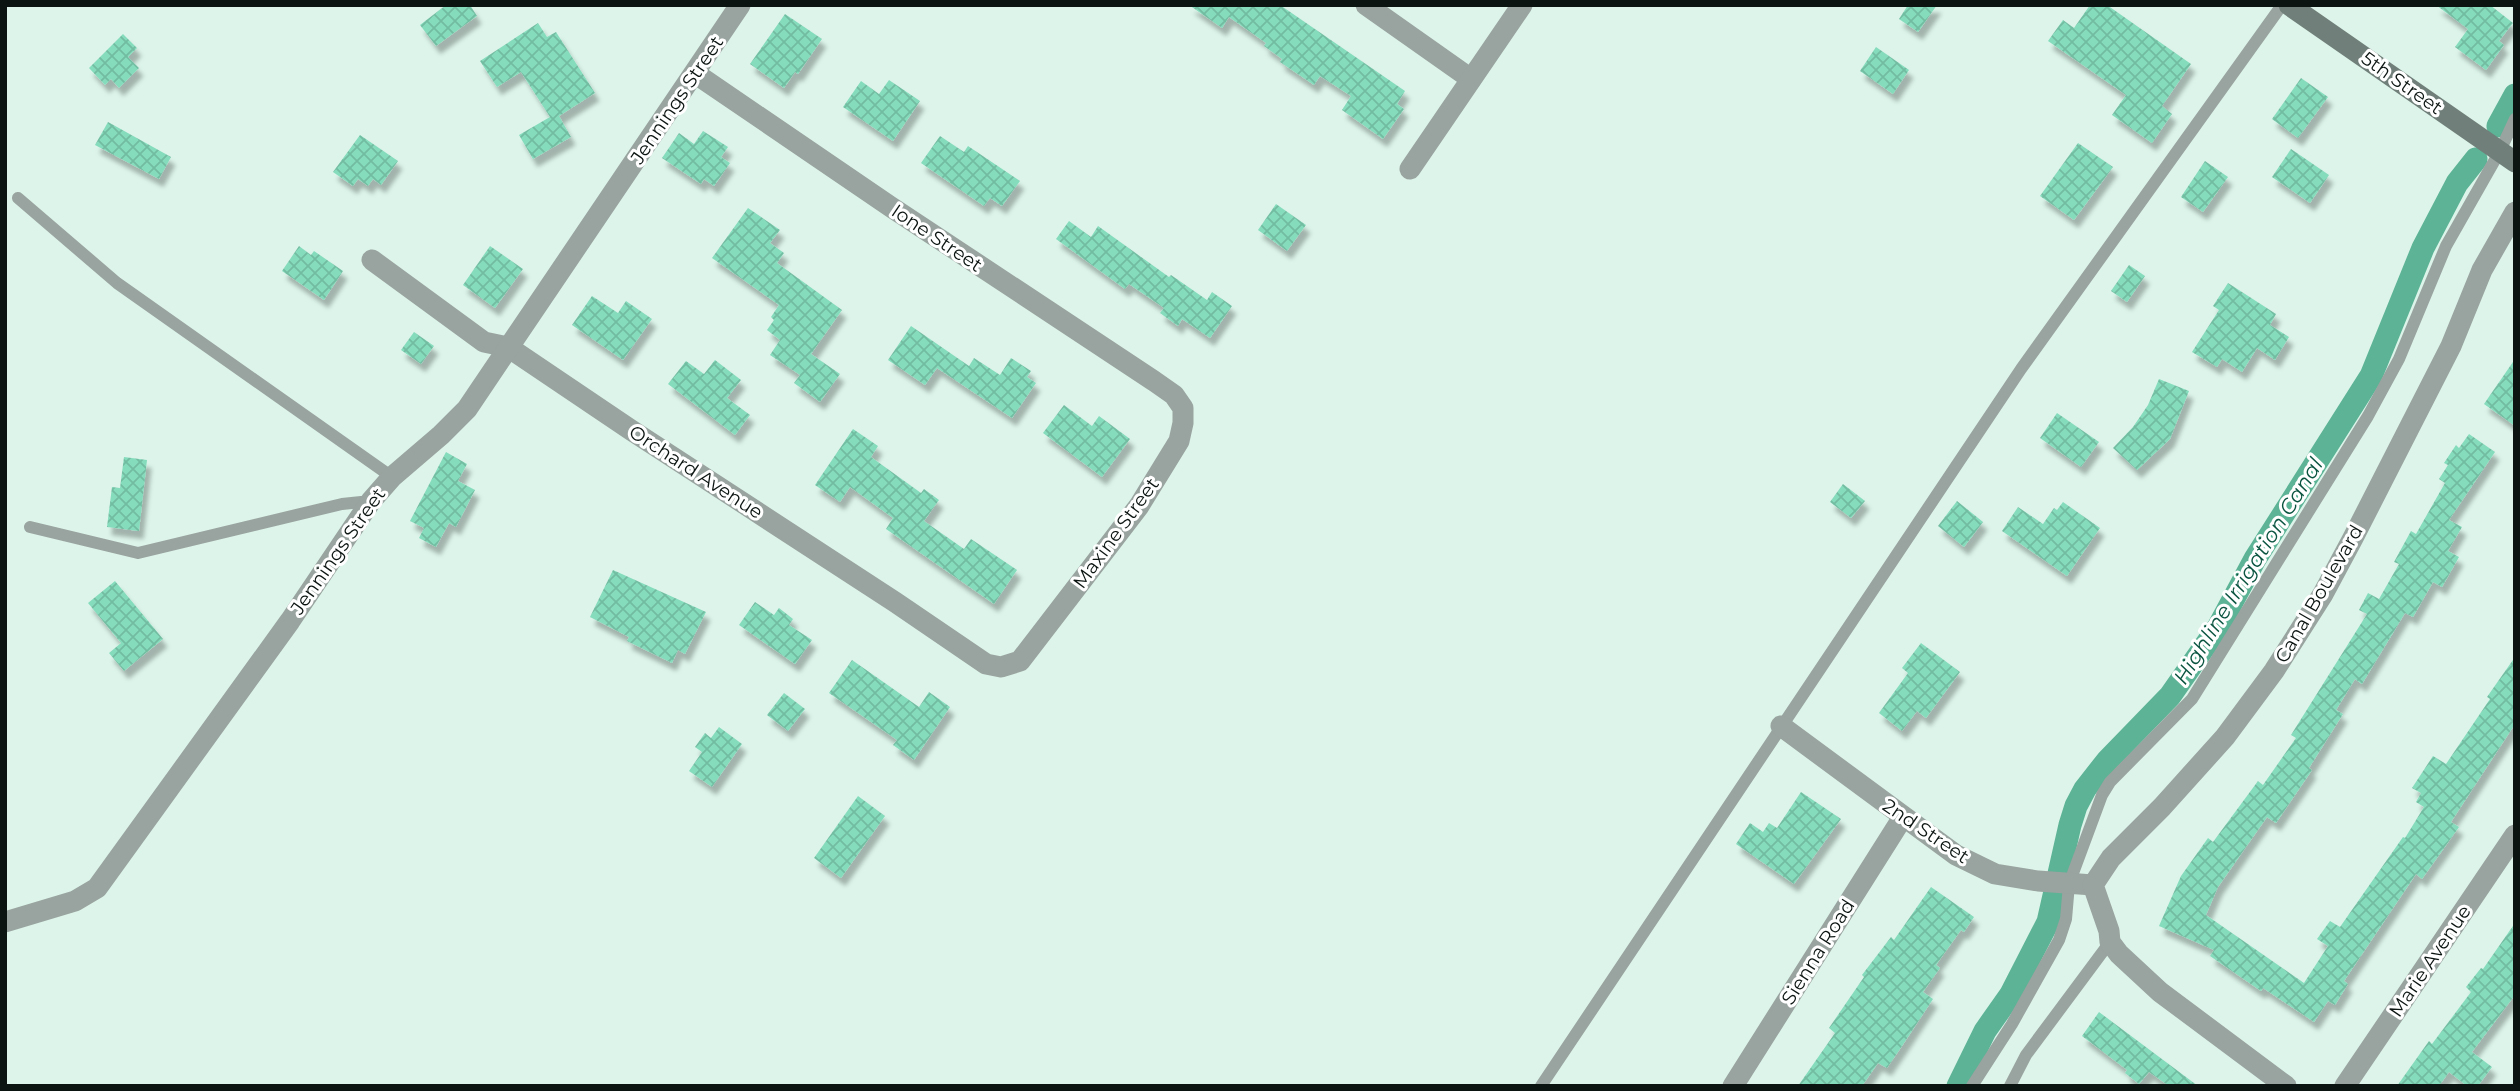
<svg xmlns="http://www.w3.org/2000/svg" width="2520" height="1091" viewBox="0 0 2520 1091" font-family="Montserrat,sans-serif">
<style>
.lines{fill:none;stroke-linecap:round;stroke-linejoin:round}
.canal{stroke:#5cb395;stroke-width:23}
.building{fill:url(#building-cross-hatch);filter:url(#shadow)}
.lane{stroke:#99a39f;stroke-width:12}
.street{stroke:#99a39f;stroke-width:21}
.secondary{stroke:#707f79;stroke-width:21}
.labels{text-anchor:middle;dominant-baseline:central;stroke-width:6;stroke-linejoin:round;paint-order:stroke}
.street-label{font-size:19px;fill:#0b1411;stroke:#fff}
.water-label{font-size:21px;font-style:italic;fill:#0a5440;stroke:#fff}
</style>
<defs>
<pattern id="building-cross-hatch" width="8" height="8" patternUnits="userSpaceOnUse" patternTransform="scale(1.75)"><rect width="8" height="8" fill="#85dcbc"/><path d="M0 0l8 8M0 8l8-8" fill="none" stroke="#72bca1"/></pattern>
<filter id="shadow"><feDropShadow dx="4.5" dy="8" stdDeviation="2" flood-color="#0004"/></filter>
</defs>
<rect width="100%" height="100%" fill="#dcf4ea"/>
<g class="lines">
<g class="canal">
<polyline points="2498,126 2515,95"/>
<polyline points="1958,1086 1985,1031 2011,994 2048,922 2070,825 2076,806 2085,789 2107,761 2170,696 2219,626 2255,559 2371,376 2423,248 2457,183 2476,159"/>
</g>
</g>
<g class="building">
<polygon points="446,5 470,5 477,16 436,46 420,25"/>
<polygon points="1189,5 1280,5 1405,91 1397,104 1404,109 1383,139 1342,110 1351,96 1320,76 1314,85 1280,62 1282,59 1264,46 1266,43 1229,17 1222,28"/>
<polygon points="1908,5 1937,5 1918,32 1899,19"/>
<polygon points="2090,5 2107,5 2191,64 2162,106 2172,114 2152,143 2112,115 2126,95 2048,41 2063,20 2074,28"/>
<polygon points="2436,5 2490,5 2513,23 2499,41 2504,45 2486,70 2455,47 2468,29"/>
<polygon points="785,14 822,39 798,74 795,72 784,88 750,64"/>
<polygon points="538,23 547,37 556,32 595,93 559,116 571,137 533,159 519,135 550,117 521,72 497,87 480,61"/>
<polygon points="123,34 137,48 128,57 139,68 119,88 111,79 105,85 89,68"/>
<polygon points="1876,47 1909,70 1893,94 1860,71"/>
<polygon points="2301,78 2328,97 2298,138 2272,119"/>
<polygon points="889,80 920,101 893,141 843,107 861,81 879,94"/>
<polygon points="108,122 171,157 159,179 95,145"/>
<polygon points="703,131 728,147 721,157 730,163 714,186 704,179 701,184 662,158 679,133 694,144"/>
<polygon points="360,135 398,161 381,185 373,179 368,186 358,179 353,186 333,172"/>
<polygon points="940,136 964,152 968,146 1020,181 1002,206 990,198 984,206 921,163"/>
<polygon points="2078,143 2113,167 2074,220 2040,196"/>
<polygon points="2291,149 2329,175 2310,203 2272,177"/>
<polygon points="2205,161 2228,177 2203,212 2181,197"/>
<polygon points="1276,204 1306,225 1287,251 1258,230"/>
<polygon points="748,208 780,230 770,243 784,253 777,263 842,310 811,354 840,374 820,402 794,383 800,375 770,355 780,340 767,330 774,320 771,317 779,305 712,258"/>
<polygon points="1069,221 1091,237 1098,226 1169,277 1171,275 1207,300 1212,292 1232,306 1210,338 1182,319 1178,326 1160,313 1164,308 1129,284 1125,289 1056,239"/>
<polygon points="299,246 311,255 314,251 343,271 324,300 282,271"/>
<polygon points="490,246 523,269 495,308 463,285"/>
<polygon points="2129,265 2145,276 2127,302 2111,291"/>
<polygon points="2228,283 2276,314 2270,325 2289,337 2275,360 2257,348 2242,372 2222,359 2217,367 2192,352 2219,310 2213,306"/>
<polygon points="592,296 618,313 626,301 652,319 623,360 572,325"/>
<polygon points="911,326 969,366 974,358 1000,375 1011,358 1031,371 1027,377 1036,383 1012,418 937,368 925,385 888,360"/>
<polygon points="414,332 434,346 421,364 401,350"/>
<polygon points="2515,359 2515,426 2484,404"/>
<polygon points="715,360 741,380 727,398 750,415 735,435 668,384 686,361 704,374"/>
<polygon points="2159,379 2189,391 2170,439 2137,470 2113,448 2133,427 2148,405"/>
<polygon points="1064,405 1092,426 1099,416 1130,439 1102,477 1043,433"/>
<polygon points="2057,413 2099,442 2081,467 2040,438"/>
<polygon points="853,429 878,446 871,457 921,493 924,489 939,500 924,521 964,549 971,539 1017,570 994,604 886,529 893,518 850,487 840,502 815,485"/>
<polygon points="2469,434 2495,452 2449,520 2462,527 2448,551 2459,557 2442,587 2433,582 2413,617 2405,613 2362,684 2355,679 2336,710 2343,714 2309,768 2312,770 2276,823 2267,817 2218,887 2206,915 2304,983 2328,946 2317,939 2330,921 2340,927 2403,837 2405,838 2424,807 2416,802 2421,793 2412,788 2433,756 2446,764 2490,699 2487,697 2515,657 2515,724 2451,822 2459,827 2422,879 2416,874 2344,981 2348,984 2335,1005 2328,1001 2314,1022 2263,988 2261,991 2210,956 2214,950 2159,926 2181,876 2208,838 2213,842 2258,781 2263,785 2296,738 2291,735 2367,614 2359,610 2368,593 2379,599 2399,564 2394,562 2411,531 2416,534 2445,483 2439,479 2448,465 2444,463 2456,445 2459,448"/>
<polygon points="446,452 467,464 458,481 475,490 456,527 449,523 436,547 419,538 424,528 410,521"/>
<polygon points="124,457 147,460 139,531 107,527 112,487 120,488"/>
<polygon points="1843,484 1865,501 1851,518 1830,502"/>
<polygon points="1957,501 1983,522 1964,547 1938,526"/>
<polygon points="2063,502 2100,528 2067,576 2002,531 2018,507 2043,524 2054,508 2057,510"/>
<polygon points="613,570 706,612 685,654 678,650 672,663 627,641 629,637 590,617"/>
<polygon points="115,581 163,639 124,671 109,653 121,643 88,603"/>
<polygon points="755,602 774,615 779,608 793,619 789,625 812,640 795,664 739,625"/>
<polygon points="1921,643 1960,672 1926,718 1917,711 1902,731 1879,713 1908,673 1902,668"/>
<polygon points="852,660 919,707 929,692 950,707 914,760 893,745 897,740 829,693"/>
<polygon points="784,693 805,709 788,731 767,715"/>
<polygon points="719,727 742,744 712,787 689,771 702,752 695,747 705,733 711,738"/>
<polygon points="1801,792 1841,819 1794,884 1736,844 1750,823 1763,832 1769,823 1777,828"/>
<polygon points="858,796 885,816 841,878 814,858"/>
<polygon points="1931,887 1974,917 1964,932 1961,930 1936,965 1940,968 1923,992 1933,999 1902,1046 1887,1068 1878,1063 1862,1086 1798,1086 1835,1033 1829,1028 1864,977 1862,975 1891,937 1894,940"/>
<polygon points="2515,923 2515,995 2472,1052 2492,1067 2478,1086 2467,1086 2449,1072 2439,1086 2397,1086 2429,1041 2432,1044 2471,992 2466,987 2481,968 2483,969"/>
<polygon points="2099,1012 2198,1086 2169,1086 2149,1072 2139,1084 2125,1073 2127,1070 2082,1036"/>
</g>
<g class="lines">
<g class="lane">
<polyline points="18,198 117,283 392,477"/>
<polyline points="30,527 138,553 342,504 371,501"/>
<polyline points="1541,1086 2021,369 2282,5"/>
<polyline points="1972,1086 2012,1024 2059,940 2066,919 2069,884 2102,795 2110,782 2192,699 2368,416 2399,359 2446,246 2500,151 2515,119"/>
<polyline points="2010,1086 2026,1055 2110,942"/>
</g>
<g class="street">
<polyline points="1366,5 1471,79"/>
<polyline points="1410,169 1522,5"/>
<polyline points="372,260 484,342 508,347 631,430 895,602 986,664 1001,667 1020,661 1139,506 1179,441 1183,423 1183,408 1174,395 1154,381 891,207 696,74"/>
<polyline points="1781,726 1956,855 1995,874 2038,881 2093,885"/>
<polyline points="5,922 75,901 97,888 290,621 371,501 392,477 441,435 467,409 740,5"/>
<polyline points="1733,1086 1903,817"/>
<polyline points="2286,1086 2160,992 2119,954 2110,942 2109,931 2093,885 2111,858 2162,807 2225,737 2274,671 2323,594 2353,538 2451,346 2482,270 2515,212"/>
<polyline points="2345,1086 2515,835"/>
</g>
<polyline class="secondary" points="2289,5 2515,162"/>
</g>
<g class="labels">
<g class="street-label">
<text transform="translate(2402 83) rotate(35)">5th Street</text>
<text transform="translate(677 100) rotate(-56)">Jennings Street</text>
<text transform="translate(937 238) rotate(34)">Ione Street</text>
<text transform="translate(696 472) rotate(33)">Orchard Avenue</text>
<text transform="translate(1116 533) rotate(-54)">Maxine Street</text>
<text transform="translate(338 551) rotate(-55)">Jennings Street</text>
<text transform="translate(2319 594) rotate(-60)">Canal Boulevard</text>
<text transform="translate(1926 831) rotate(34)">2nd Street</text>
<text transform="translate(1818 952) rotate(-58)">Sienna Road</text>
<text transform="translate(2430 961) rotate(-56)">Marie Avenue</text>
</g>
<g class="water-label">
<text transform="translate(2248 571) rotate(-58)">Highline Irrigation Canal</text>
</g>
</g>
<rect width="2520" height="1091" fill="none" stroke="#0b1411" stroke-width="14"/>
</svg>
